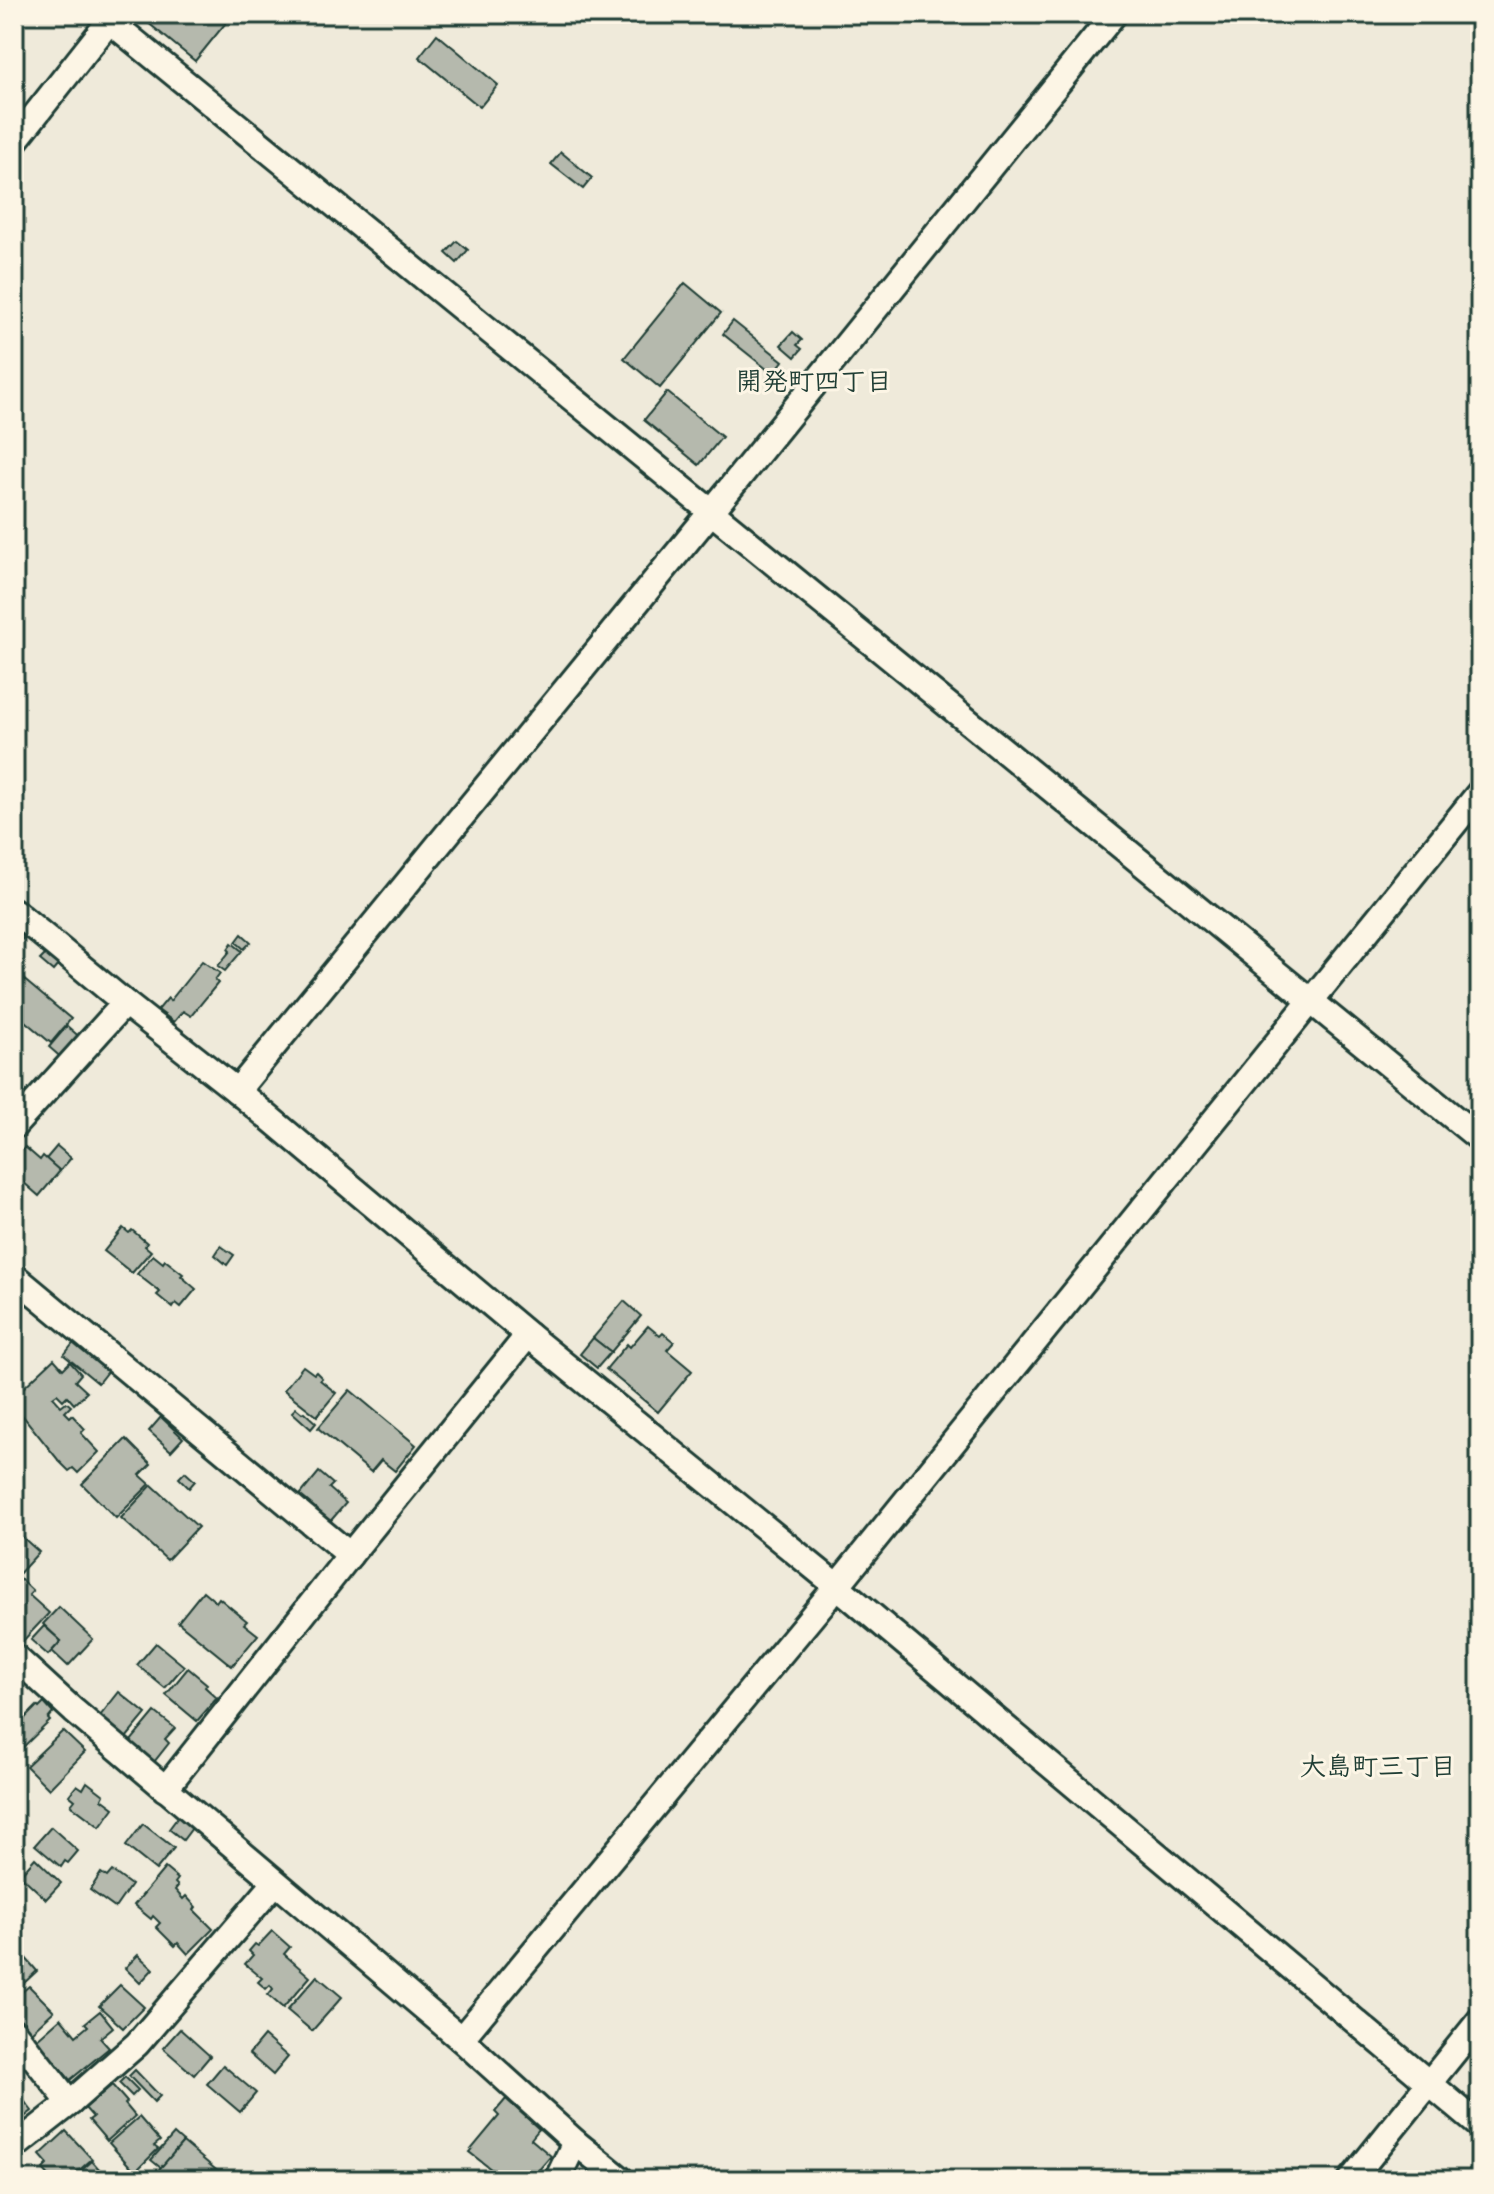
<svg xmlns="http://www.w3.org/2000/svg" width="1494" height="2194" viewBox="0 0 1494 2194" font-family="Pangolin,'Klee One',sans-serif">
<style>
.building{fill:#b5b9ad;stroke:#1f3d34;stroke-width:2}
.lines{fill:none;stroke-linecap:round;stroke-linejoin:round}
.minor-casing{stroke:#1f3d34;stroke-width:30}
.minor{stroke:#fcf5e5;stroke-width:24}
.labels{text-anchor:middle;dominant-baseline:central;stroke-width:6;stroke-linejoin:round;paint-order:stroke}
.neighbourhood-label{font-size:26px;font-weight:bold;fill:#1f3d34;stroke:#fcf5e5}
</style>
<rect width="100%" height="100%" fill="#efeada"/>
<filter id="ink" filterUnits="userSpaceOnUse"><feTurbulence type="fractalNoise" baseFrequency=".0125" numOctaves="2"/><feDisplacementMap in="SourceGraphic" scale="16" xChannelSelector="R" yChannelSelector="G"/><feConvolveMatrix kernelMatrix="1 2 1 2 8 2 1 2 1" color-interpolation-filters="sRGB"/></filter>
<g filter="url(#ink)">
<g class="building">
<polygon points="143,14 233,14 195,61 141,17"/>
<polygon points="437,34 498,85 480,107 419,57"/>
<polygon points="561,152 592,178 583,189 551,164"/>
<polygon points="457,241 468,250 457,263 446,253"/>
<polygon points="685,283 721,313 660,388 624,358"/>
<polygon points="733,321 783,361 773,374 723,334"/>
<polygon points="793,332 802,340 797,345 802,349 795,357 781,345"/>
<polygon points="667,392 722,437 699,465 644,420"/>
<polygon points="15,929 24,937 14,949 14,930"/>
<polygon points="242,934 251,942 244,949 236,942"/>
<polygon points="232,943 242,951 225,971 218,966 230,951 228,949"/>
<polygon points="46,954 58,965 53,971 40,960"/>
<polygon points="202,961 220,973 215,980 218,983 191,1016 183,1011 174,1022 158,1010 168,998 170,1001"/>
<polygon points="22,978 71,1019 51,1043 14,1012 14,987"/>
<polygon points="67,1026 82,1039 64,1060 49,1047"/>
<polygon points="57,1146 71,1158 60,1171 46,1159"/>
<polygon points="25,1147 40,1160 43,1156 60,1171 39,1196 14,1174 14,1161"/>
<polygon points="123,1228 129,1233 132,1230 147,1243 145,1246 151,1251 132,1273 104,1251"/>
<polygon points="221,1246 234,1255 227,1265 215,1255"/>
<polygon points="153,1255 163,1263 165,1260 183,1274 181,1276 196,1289 181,1307 176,1303 173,1308 157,1295 160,1292 137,1274"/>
<polygon points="624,1301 641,1316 611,1352 593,1338"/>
<polygon points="648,1326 660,1336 663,1333 674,1342 667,1350 692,1371 658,1412 606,1369 627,1344 630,1347"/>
<polygon points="593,1338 611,1352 597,1368 580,1354"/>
<polygon points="75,1341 109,1369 98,1383 64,1355"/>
<polygon points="54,1359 63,1369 70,1362 81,1374 75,1381 87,1392 74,1404 67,1396 63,1400 57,1394 53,1397 61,1406 66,1402 71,1406 65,1412 70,1417 72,1415 85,1429 81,1433 99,1452 78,1473 73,1468 69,1471 59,1461 14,1405 14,1394 19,1389 21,1390"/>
<polygon points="303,1366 314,1374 316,1372 322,1378 320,1380 336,1393 317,1416 284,1390"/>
<polygon points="350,1390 416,1445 395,1471 381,1460 371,1472 318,1428"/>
<polygon points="296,1408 302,1413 304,1412 316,1423 311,1429 292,1412"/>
<polygon points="161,1417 183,1438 171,1451 149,1431"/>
<polygon points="126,1439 151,1464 140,1475 150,1484 116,1518 82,1484"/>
<polygon points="185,1472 195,1481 189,1488 179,1478"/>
<polygon points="319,1472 333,1484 329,1488 346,1503 327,1525 296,1500"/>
<polygon points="152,1485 198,1527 167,1560 121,1518"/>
<polygon points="19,1534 39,1552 17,1576 33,1591 29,1595 49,1613 21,1643 14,1636 14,1539"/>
<polygon points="203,1591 216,1602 219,1598 247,1621 244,1624 258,1635 232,1666 178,1622"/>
<polygon points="59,1607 93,1639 68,1666 52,1651 61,1641 43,1624"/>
<polygon points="44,1626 61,1641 48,1655 31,1640"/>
<polygon points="156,1643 184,1666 165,1688 137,1665"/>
<polygon points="188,1668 207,1684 205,1687 217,1698 197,1721 166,1695"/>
<polygon points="119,1692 146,1714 126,1738 100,1716"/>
<polygon points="44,1703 53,1713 48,1719 50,1721 14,1756 14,1729 37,1706 39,1708"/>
<polygon points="155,1712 175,1728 165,1739 169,1743 154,1762 130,1742"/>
<polygon points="63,1731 85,1752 49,1789 26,1766"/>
<polygon points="87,1782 104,1795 102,1799 114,1808 100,1827 71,1805 75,1800 69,1795 77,1785 83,1789"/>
<polygon points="181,1813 195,1824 183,1840 169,1829"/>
<polygon points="143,1824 174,1848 156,1870 126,1846"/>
<polygon points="51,1827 78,1851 68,1863 65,1861 61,1867 35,1845"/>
<polygon points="35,1858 61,1883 46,1899 20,1875"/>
<polygon points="165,1868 178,1879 175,1883 178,1886 175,1890 183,1899 186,1896 196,1907 194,1910 213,1929 188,1954 178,1943 175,1946 156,1927 160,1923 153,1916 151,1919 134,1905"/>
<polygon points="112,1871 131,1885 115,1908 90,1890 101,1873 107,1877"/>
<polygon points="272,1931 290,1947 284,1954 310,1977 283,2008 268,1995 273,1989 270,1985 266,1989 258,1982 262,1978 245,1964 253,1955 249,1951 255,1944 258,1946"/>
<polygon points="138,1955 153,1969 140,1983 125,1968"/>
<polygon points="24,1956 37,1971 23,1984 14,1975 14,1965"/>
<polygon points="317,1976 342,1997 312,2031 287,2010"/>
<polygon points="120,1985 144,2007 123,2028 99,2006"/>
<polygon points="29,1986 54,2011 31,2032 14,2013 14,1999"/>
<polygon points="100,2011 113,2027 100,2038 109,2048 70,2080 36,2040 61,2018 76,2036 88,2026 85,2023"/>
<polygon points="180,2029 210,2056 194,2075 163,2048"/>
<polygon points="264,2036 288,2057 273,2075 249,2054"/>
<polygon points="223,2065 256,2093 240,2112 207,2084"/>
<polygon points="135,2070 160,2096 154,2102 129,2076"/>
<polygon points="125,2077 138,2090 132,2096 119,2083"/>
<polygon points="14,2083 21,2092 18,2093 32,2111 14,2125"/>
<polygon points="112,2085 127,2102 125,2104 135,2116 107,2141 89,2120 93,2117 85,2108"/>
<polygon points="506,2099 539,2129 531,2139 551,2156 537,2172 545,2178 544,2180 505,2180 469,2152 499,2116 495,2112"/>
<polygon points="139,2117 160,2141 154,2146 158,2149 135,2172 109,2143"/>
<polygon points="66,2131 92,2159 68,2180 53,2180 43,2169 48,2164 40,2155"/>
<polygon points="174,2134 183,2142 161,2168 151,2160"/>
<polygon points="183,2142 228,2180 164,2180 156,2173"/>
<polygon points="92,2161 109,2180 71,2180"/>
</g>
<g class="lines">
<g class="minor-casing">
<g id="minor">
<polyline points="101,14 1480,1139"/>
<polyline points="14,142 115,14"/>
<polyline points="14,911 125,1003 237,1091 528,1335 837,1586 1480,2126"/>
<polyline points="237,1091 711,512 1114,14"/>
<polyline points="14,1126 125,1003"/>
<polyline points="14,1276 350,1555"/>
<polyline points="14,1656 74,1711 461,2039 575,2142 622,2180"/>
<polyline points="165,1789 350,1555 528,1335"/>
<polyline points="14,2032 70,2103"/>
<polyline points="461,2039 837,1586 1480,792"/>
<polyline points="14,2147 70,2103 137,2044 275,1883"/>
<polyline points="557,2180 575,2142"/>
<polyline points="1351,2180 1480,2020"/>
</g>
</g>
<use href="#minor" class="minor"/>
</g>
</g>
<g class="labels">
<g class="neighbourhood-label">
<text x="814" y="382">開発町四丁目</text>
<text x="1378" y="1767">大島町三丁目</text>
</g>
</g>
<rect width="1494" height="2194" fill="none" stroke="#fcf5e5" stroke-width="48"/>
<rect x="24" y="24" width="1446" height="2146" fill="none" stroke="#1f3d34" stroke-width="3" filter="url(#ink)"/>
</svg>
